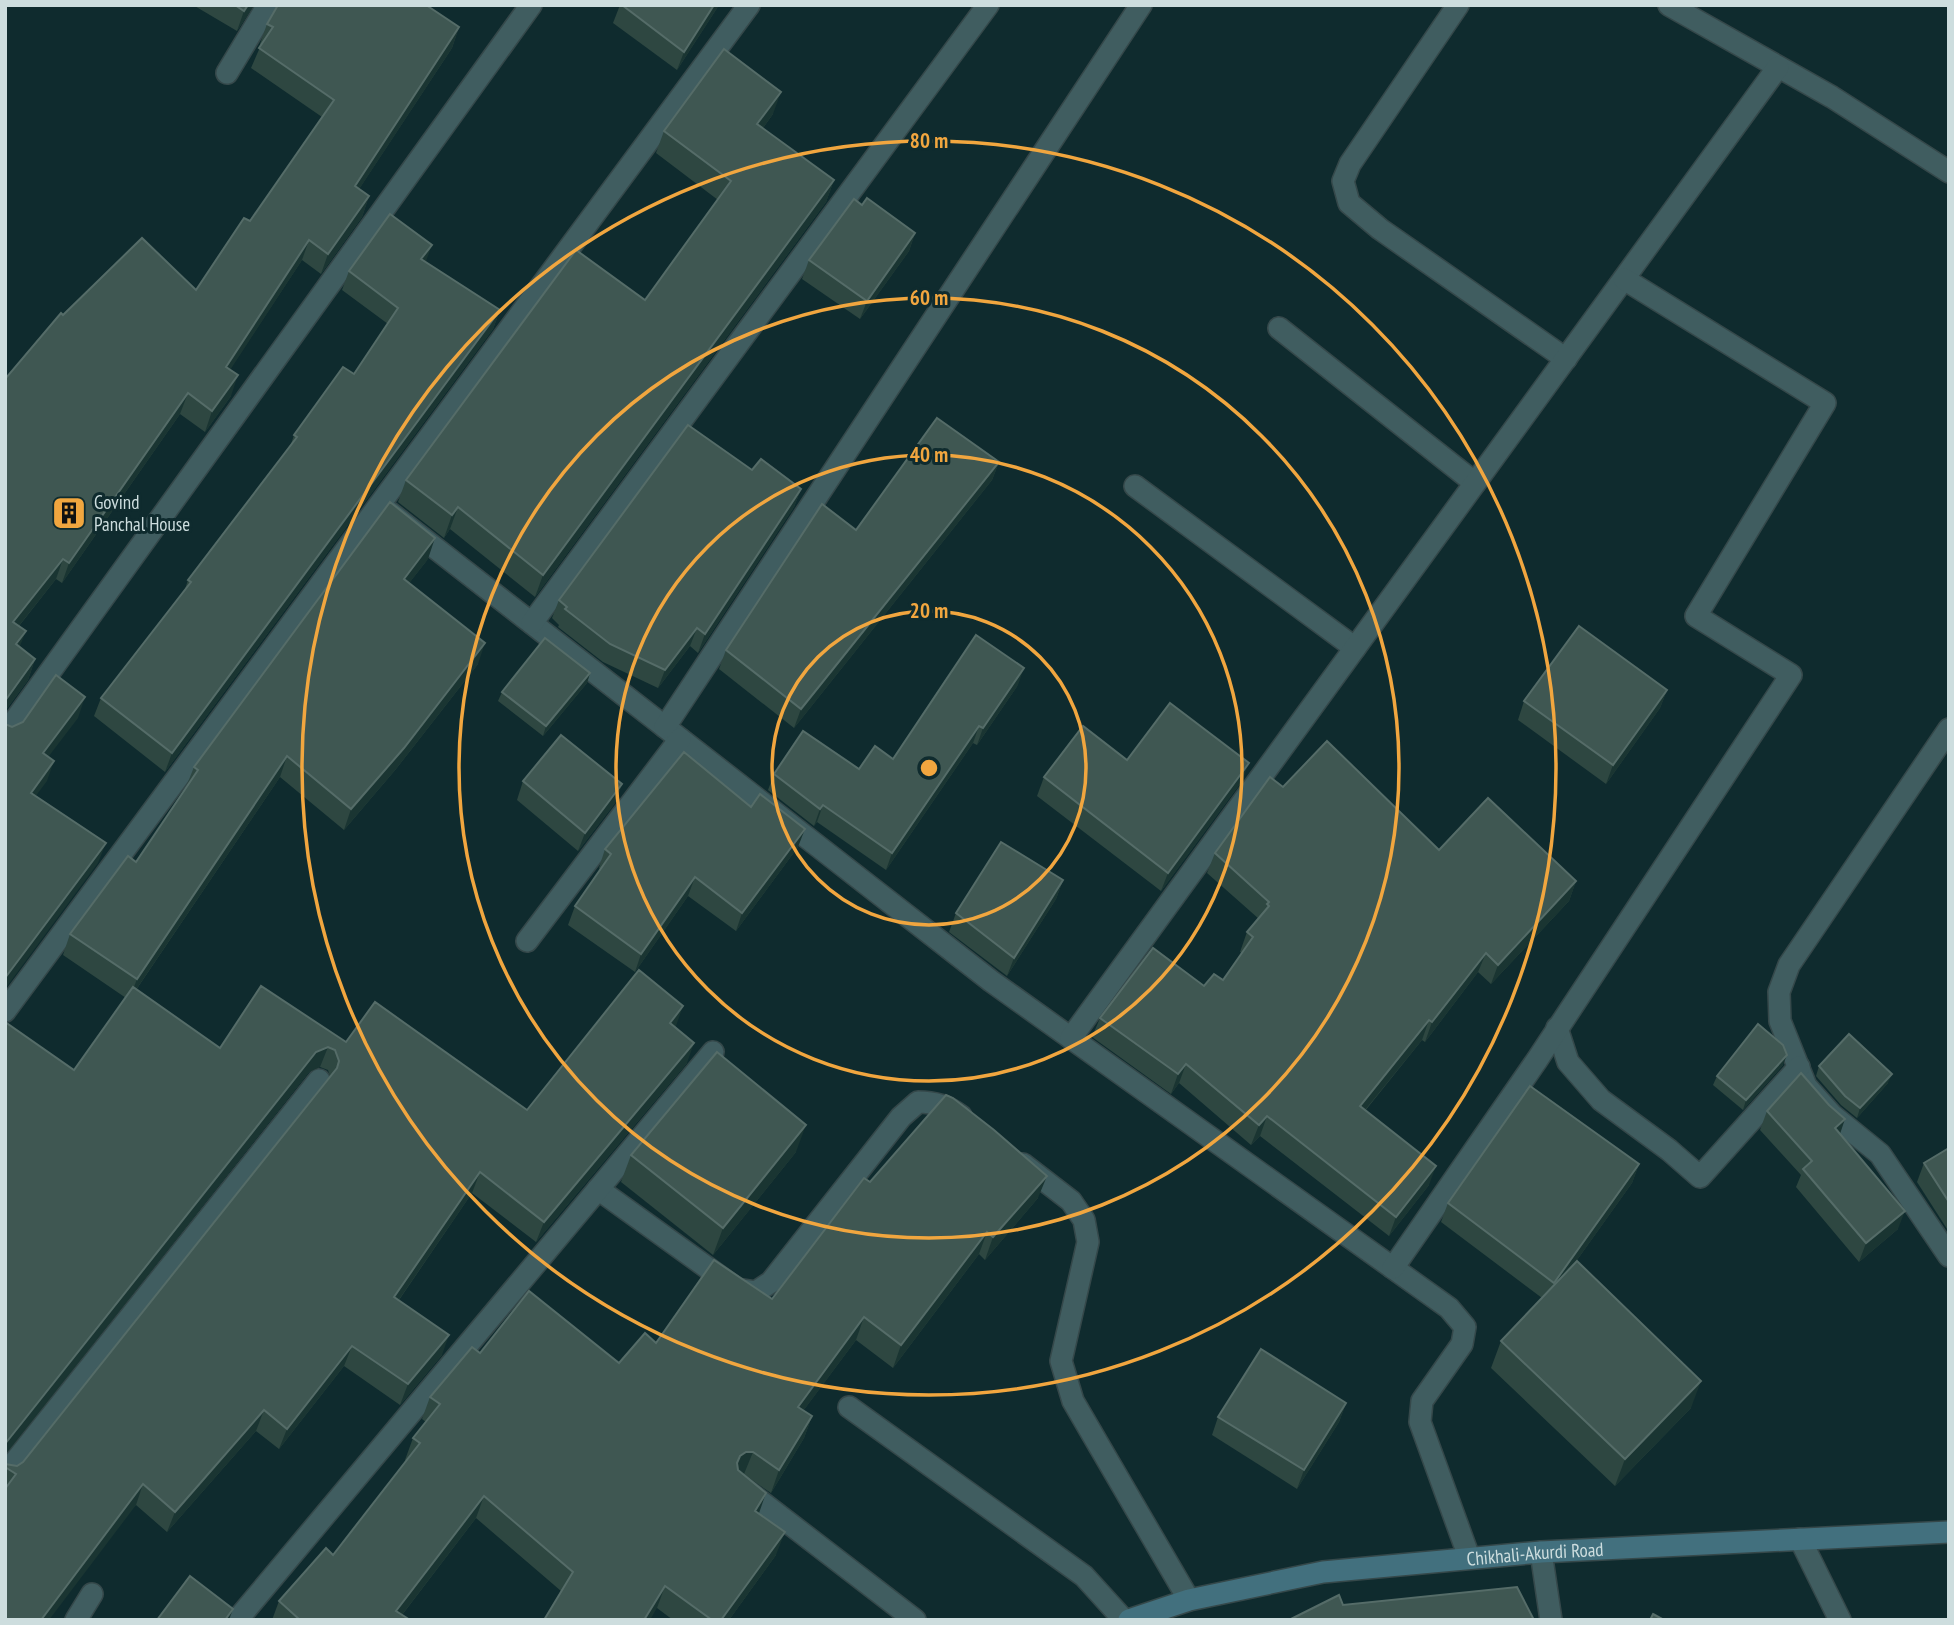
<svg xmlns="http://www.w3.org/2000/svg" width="1954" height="1625" viewBox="0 0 1954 1625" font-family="'PT Sans Narrow',sans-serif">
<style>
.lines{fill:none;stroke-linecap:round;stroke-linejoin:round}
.lane-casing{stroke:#35484a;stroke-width:24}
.street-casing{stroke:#35484a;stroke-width:24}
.secondary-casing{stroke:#35484a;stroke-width:24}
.lane{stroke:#405d60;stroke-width:21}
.street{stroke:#405d60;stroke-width:21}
.secondary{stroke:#42707e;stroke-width:21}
.wall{fill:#2e4741}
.shaded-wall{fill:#1a3532}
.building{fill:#3f5752;stroke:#556c68;stroke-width:2}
.ring{fill:none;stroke:#f1a63f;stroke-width:3.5}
.labels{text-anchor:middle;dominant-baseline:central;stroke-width:6;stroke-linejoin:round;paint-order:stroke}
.poi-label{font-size:19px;fill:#cdddde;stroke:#0f2b2e;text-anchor:start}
.street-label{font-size:19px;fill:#cdddde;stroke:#0f2b2e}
.centre{fill:#f1a63f;stroke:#0f2b2e;stroke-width:3.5}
.ring-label{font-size:21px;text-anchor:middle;font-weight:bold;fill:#f1a63f;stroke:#0f2b2e;stroke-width:6;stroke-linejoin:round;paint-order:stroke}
</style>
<rect width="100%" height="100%" fill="#0f2b2e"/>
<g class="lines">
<g class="lane-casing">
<g id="lane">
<polyline points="1458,5 1350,164 1343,181 1349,203 1380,229 1566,359"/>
<polyline points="227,73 268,5"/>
<polyline points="1279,328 1475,483"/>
<polyline points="1135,486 1355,648"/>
<polyline points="1949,729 1789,965 1779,992 1780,1021 1806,1086 1832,1115 1880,1154 1949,1256"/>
<polyline points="849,1407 1084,1576 1124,1620"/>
<polyline points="1800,1539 1840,1620"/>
<polyline points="1541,1552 1551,1620"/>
</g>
</g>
<g class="street-casing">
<g id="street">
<polyline points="1669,5 1832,97 1949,172"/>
<polyline points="380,505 991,981 1449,1308 1465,1327 1462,1344 1422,1401 1420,1422 1469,1557"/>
<polyline points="532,623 988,5"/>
<polyline points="665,727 1141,5"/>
<polyline points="5,734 531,5"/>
<polyline points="527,941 680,739"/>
<polyline points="5,1011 749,5"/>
<polyline points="1557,1028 1568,1062 1601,1100 1669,1150 1700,1177 1799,1067"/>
<polyline points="1071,1038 1778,67"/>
<polyline points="1023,1164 1071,1201 1084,1220 1088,1242 1061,1361 1073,1401 1189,1600"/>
<path d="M598,1189L737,1289L756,1292L771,1282L901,1117L918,1102C935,1102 947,1106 961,1116"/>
<polyline points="1393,1268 1537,1060 1791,675 1696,616 1825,403 1624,279"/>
<polyline points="5,1474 319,1080"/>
<polyline points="742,1487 915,1620"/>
<polyline points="76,1620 92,1594"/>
<polyline points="237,1620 713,1052"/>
</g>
</g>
<g class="secondary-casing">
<g id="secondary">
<path id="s1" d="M1129,1620L1189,1600L1323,1572L1541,1552L1949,1532"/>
</g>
</g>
<use href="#lane" class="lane"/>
<use href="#street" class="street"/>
<use href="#secondary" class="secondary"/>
</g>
<g class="wall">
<polygon points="193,5 254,5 237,31"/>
<polygon points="620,5 719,5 677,70 613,23"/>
<polygon points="267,24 459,27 452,48 359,189 369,196 362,217 321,274 302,260 230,369 231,396 205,432 180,414 62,583 56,579 19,626 20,647 35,659 28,680 5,711 5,379 63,315 196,290 250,221 322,117 251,68 261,45 260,44"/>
<polygon points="773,114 763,128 834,180 826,202 535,597 450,529 444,538 398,502 406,480 645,300 718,200 656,153 664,131"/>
<polygon points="862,205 915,233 909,251 860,319 802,279 809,260"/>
<polygon points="426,262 500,310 493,329 165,772 94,716 101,698 185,589 188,580 290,447 294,435 354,374 388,324 342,290 349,271"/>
<polygon points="999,462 992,480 794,728 719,669 726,650 856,530"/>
<polygon points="752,470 801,489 794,507 698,653 690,646 658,688 603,662 558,627 559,625 552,618 559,600"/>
<polygon points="428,559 409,583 478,664 396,769 344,830 280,777 136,990 220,1048 346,1042 527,1110 676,1026 675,1027 687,1063 536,1242 472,1193 399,1300 442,1355 400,1405 344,1366 279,1449 256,1431 167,1532 136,1505 5,1620 5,1464 17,1466 23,1462 330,1076 328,1070 320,1067 309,1072 5,1455 5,1022 74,1070 126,998 63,955 70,934 136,862 186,787 194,767"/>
<polygon points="590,673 587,683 543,736 498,701 502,692"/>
<polygon points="1018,685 977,745 973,743 886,870 817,822 814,826 768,790 774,774 859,769 893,759"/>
<polygon points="1667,690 1660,708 1606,784 1518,720 1524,701"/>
<polygon points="1127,760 1242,781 1161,891 1037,796 1044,777"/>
<polygon points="523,781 622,784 615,803 578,851 517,800"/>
<polygon points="1283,787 1439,850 1576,881 1569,901 1491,984 1478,972 1425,1042 1422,1040 1365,1111 1429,1185 1389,1236 1260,1136 1251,1145 1179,1083 1171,1094 1092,1037 1100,1018 1223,980 1242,953 1240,952 1247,932 1259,919 1207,873 1215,853"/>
<polygon points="798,847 736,931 688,896 635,972 568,925 575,906 600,869 599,868 605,849"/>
<polygon points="1063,880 1056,899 1007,976 949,932 956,913"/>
<polygon points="1783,1065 1743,1110 1713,1085 1717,1076"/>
<polygon points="1819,1066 1888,1083 1857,1118 1841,1105 1816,1076"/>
<polygon points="1767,1111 1840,1134 1898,1229 1859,1262 1796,1187 1801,1175 1760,1130"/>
<polygon points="1949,1148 1949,1232 1917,1182 1924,1163"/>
<polygon points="796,1152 713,1255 621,1182 631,1155"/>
<polygon points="1639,1164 1632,1183 1572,1267 1691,1408 1615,1486 1491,1368 1501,1341 1542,1298 1441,1222 1448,1203"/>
<polygon points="870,1182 1038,1198 985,1260 979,1254 893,1368 856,1340 803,1411 812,1416 804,1438 771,1493 743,1474 758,1513 776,1555 729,1620 673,1620 657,1608 561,1591 476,1518 402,1615 410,1620 272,1620 279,1601 333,1555 406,1461 405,1460 413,1438 426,1422 422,1419 430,1397 480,1353 619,1363 656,1343 772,1299"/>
<polygon points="1346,1403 1339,1422 1297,1489 1212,1435 1218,1417"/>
</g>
<g class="shaded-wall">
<polygon points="248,5 254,5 237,31 244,11"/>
<polygon points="714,5 719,5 677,70 684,52"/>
<polygon points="459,27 452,48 348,206 355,186"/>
<polygon points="781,92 773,114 749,147 757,124"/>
<polygon points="834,180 826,202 535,597 543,575"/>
<polygon points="369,196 362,217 321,274 328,254"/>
<polygon points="915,233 909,251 860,319 867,301"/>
<polygon points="309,240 302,260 219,387 226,367"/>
<polygon points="432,245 425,264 421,259"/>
<polygon points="500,310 493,329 165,772 172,753"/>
<polygon points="238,375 231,396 205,432 212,411"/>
<polygon points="188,393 180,414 62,583 69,563"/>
<polygon points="999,462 992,480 794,728 801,709"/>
<polygon points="801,489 794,507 698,653 705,634"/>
<polygon points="458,507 450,529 444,538 452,515"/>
<polygon points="435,538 428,559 396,600 404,579"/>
<polygon points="63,559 56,579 6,642 13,622"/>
<polygon points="697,628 690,646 658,688 665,670"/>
<polygon points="26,631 18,651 16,644"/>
<polygon points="485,643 478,664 396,769 344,830 351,809"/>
<polygon points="35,659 28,680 5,711 5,701"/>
<polygon points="1024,668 1018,685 977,745 983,728"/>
<polygon points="590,673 587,683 543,736 546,726"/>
<polygon points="1667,690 1660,708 1606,784 1613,765"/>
<polygon points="85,697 78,718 36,773 43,753"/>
<polygon points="979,726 973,743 886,870 892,853"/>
<polygon points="287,756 280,777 129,1000 137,979"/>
<polygon points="54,761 47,781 23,813 31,793"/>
<polygon points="1249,763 1242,781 1161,891 1168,873"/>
<polygon points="622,784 615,803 578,851 585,833"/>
<polygon points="823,805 817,822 814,826 820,809"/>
<polygon points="805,829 798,847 736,931 742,913"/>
<polygon points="106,843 98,863 5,989 5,978"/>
<polygon points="695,877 688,896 635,972 641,954"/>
<polygon points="1063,880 1056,899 1007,976 1014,958"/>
<polygon points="1576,881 1569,901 1491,984 1498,965"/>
<polygon points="1486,953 1478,972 1425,1042 1432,1022"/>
<polygon points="683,1006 676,1026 663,1043 670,1023"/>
<polygon points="1429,1020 1422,1040 1352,1126 1360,1106"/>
<polygon points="694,1043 687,1063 536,1242 544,1222"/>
<polygon points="328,1047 320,1067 309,1072 5,1455 5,1444 316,1052"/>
<polygon points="1787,1055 1783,1065 1743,1110 1746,1100"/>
<polygon points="1186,1064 1179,1083 1171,1094 1178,1074"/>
<polygon points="1892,1074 1888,1083 1857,1118 1860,1108"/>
<polygon points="1267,1116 1260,1136 1251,1145 1259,1125"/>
<polygon points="1845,1119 1839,1137 1835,1128"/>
<polygon points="806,1125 796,1152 713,1255 723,1228"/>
<polygon points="1639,1164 1632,1183 1547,1302 1554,1283"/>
<polygon points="1436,1166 1429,1185 1389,1236 1396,1217"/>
<polygon points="480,1172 472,1193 387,1317 394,1297"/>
<polygon points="1047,1176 1038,1198 985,1260 993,1237"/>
<polygon points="1905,1211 1898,1229 1859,1262 1866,1243"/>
<polygon points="987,1232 979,1254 893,1368 901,1345"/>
<polygon points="864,1317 856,1340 789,1430 798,1407"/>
<polygon points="449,1335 442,1355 400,1405 408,1384"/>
<polygon points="352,1346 344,1366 279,1449 287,1429"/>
<polygon points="1701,1381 1691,1408 1615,1486 1625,1459"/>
<polygon points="1346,1403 1339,1422 1297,1489 1304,1470"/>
<polygon points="264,1410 256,1431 167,1532 175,1512"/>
<polygon points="812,1416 804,1438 771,1493 779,1470"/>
<polygon points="746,1452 753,1452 744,1474 738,1475 732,1479 740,1456"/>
<polygon points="143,1484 136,1505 49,1620 41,1620"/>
<polygon points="766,1493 758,1516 755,1511"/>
<polygon points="484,1496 476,1518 398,1620 396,1611"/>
<polygon points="785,1532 776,1555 729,1620 721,1620"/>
<polygon points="665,1586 657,1608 650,1620 644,1620"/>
<polygon points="233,1609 229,1620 225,1620"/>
</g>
<g class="building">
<polygon points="235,5 248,5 244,11"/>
<polygon points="278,5 426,5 459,27 355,186 369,196 328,254 309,240 226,367 238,375 212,411 188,393 69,563 63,559 13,622 26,631 16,644 35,659 5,701 5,379 61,313 63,315 142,238 196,290 244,218 250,221 334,100 259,48 273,27 267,24"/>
<polygon points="622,5 714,5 684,52"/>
<polygon points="724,49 781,92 757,124 834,180 543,575 458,507 452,515 406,480 576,250 645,300 731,181 664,131"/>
<polygon points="867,198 915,233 867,301 809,260 854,199 862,205"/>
<polygon points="390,214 432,245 421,259 500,310 172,753 101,698 191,582 188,580 297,437 294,435 343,367 354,374 398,308 349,271"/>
<polygon points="937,418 999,462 801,709 726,650 822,504 856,530"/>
<polygon points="688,425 752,470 761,459 801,489 705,634 697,628 665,670 610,644 565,609 567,607 559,600"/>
<polygon points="390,502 435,538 404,579 485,643 404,748 351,809 287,756 137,979 70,934 128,856 136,862 198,770 194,767"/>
<polygon points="1579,626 1667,690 1613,765 1524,701"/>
<polygon points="976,635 1024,668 983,728 979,726 892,853 823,805 820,809 774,774 803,731 859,769 875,746 893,759"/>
<polygon points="545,638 590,673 546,726 502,692"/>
<polygon points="56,675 85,697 43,753 54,761 31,793 106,843 5,978 5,724 12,727 23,722"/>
<polygon points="1170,703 1249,763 1168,873 1044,777 1083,726 1127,760"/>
<polygon points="561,735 622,784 585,833 523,781"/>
<polygon points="1327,741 1439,850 1488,798 1576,881 1498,965 1486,953 1432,1022 1429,1020 1360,1106 1436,1166 1396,1217 1267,1116 1259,1125 1186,1064 1178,1074 1100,1018 1153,948 1204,986 1214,974 1223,980 1253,937 1247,932 1269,906 1267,904 1269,902 1215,853 1270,777 1283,787"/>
<polygon points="684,752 751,807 760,794 805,829 742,913 695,877 641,954 575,906 611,854 605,849"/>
<polygon points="1001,842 1063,880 1014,958 956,913"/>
<polygon points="639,970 683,1006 670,1023 694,1043 544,1222 480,1172 394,1297 449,1335 408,1384 352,1346 287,1429 264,1410 175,1512 143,1484 41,1620 5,1620 5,1489 16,1474 5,1467 5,1464 17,1466 23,1462 337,1068 339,1061 335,1050 328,1047 316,1052 5,1444 5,1022 74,1070 133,987 220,1048 261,986 346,1042 375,1002 527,1110"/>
<polygon points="1758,1024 1783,1045 1787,1055 1746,1100 1717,1076"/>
<polygon points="1849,1034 1892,1074 1860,1108 1845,1096 1819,1066"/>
<polygon points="717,1052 806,1125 723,1228 631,1155"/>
<polygon points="1801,1073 1829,1105 1845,1119 1835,1128 1905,1211 1866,1243 1803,1169 1812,1161 1767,1111"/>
<polygon points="1530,1086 1639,1164 1554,1283 1448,1203"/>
<polygon points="946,1095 953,1098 994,1130 1047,1176 993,1237 987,1232 901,1345 864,1317 798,1407 812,1416 779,1470 753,1452 746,1452 740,1456 737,1463 738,1470 766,1493 755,1511 785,1532 721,1620 712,1620 665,1586 644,1620 544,1620 573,1572 484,1496 396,1611 410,1620 300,1620 279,1601 326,1548 333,1555 420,1443 413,1438 440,1404 430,1397 472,1347 480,1353 529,1291 619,1363 645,1333 656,1343 714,1260 772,1299 864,1178 870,1182"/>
<polygon points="1949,1148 1949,1202 1924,1163"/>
<polygon points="1577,1261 1701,1381 1625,1459 1501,1341"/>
<polygon points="1261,1349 1346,1403 1304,1470 1218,1417"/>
<polygon points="190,1576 233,1609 225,1620 157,1620"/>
<polygon points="1517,1587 1534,1620 1289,1620 1339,1595 1343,1605"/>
<polygon points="1653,1614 1664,1620 1650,1620"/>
</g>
<g class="ring">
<circle cx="929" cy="768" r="157"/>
<circle cx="929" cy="768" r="313"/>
<circle cx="929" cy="768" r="470"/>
<circle cx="929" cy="768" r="627"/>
</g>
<defs>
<g id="building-square" transform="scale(1.75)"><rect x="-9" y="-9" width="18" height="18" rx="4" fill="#f1a63f" stroke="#0f2b2e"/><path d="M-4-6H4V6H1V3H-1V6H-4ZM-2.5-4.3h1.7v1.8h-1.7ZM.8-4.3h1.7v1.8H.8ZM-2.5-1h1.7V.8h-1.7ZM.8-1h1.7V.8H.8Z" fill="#111"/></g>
</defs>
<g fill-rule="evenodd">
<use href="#building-square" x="69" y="513"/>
</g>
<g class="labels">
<g class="poi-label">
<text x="94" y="502">Govind<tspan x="94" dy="22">Panchal House</tspan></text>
</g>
<g class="street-label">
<text stroke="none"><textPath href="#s1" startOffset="413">Chikhali-Akurdi Road</textPath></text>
</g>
</g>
<circle cx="929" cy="768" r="10" class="centre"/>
<g class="ring-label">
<text x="929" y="148">80 m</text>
<text x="929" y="305">60 m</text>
<text x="929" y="462">40 m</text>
<text x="929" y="618">20 m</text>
</g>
<rect width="1954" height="1625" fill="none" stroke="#cdddde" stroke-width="14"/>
</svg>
